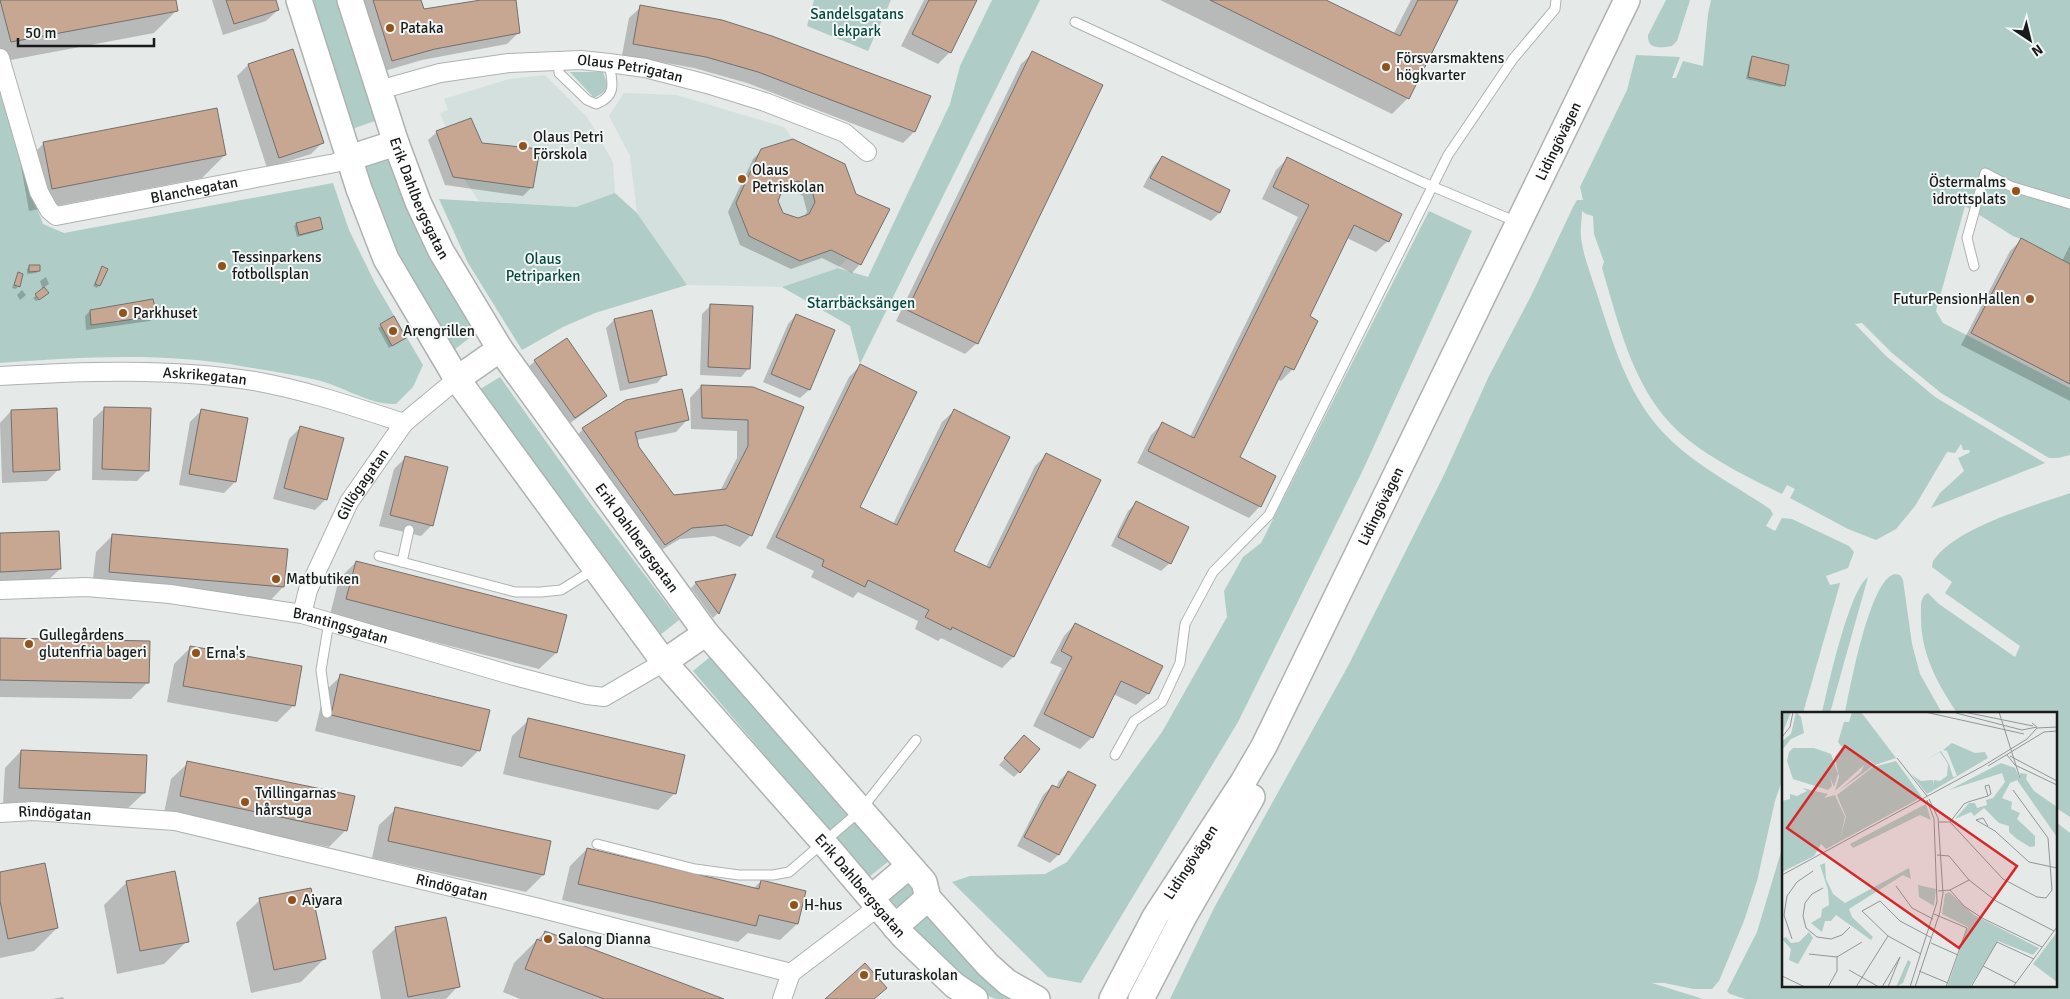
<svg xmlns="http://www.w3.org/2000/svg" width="2070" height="999" viewBox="0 0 2070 999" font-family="Signika,sans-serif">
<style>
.built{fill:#d3e0dd}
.green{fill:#afcdc6}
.shadow{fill:#0003;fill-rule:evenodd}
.building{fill:#c7a792;stroke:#73706e;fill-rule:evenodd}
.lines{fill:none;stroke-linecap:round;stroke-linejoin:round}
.lane-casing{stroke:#aeb2b1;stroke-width:11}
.street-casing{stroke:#aeb2b1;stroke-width:20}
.secondary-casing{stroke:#aeb2b1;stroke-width:28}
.lane{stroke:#fff;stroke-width:9}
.street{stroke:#fff;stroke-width:18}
.secondary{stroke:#fff;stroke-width:25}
.poi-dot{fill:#92521c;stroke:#f2f7f6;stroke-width:2}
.labels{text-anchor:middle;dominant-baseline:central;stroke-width:4;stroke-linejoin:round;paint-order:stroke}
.park-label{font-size:15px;fill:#064840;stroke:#f2f7f6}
.poi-label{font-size:15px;fill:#191a1a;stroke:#f2f7f6;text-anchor:start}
.street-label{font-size:15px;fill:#191a1a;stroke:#f2f7f6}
.inset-road{fill:none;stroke:#939696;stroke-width:1}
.view{fill:#d62828;fill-opacity:0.15;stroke:#d62828;stroke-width:2.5}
.inset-edge{fill:none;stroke:#191a1a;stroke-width:2.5}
</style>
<rect width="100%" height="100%" fill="#e5e9e8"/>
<g class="built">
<polygon points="545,75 587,117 613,162 615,193 577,207 479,201 464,179 453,177 436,131 446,127 440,113 448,110 444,99 509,79"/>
<polygon points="624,93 676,95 784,127 793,139 845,164 856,195 890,209 861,265 848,258 838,268 782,287 687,285 637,213 630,156 609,116"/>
</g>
<g class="green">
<polygon points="310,0 339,0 378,120 352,129"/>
<polygon points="814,0 891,0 868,51 807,26"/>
<polygon points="992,0 1040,0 860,364 850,326 782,287 838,268 868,277 950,104 960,66"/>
<path d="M1666,0H1690L1677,41L1672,46C1661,48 1647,50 1648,35Z"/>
<path d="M1711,0H2070V384L1971,333L2021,239L2013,236L1965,206L1936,311L1943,323L2070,388V455L2058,458H2049L1941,393L1892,353L1862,323L1855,324L1886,356L1935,397L2045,463L1931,508L1940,493L1964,471L1958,458L1969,453L1970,450H1963L1961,444L1955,453L1947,452L1915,506L1896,529L1876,540L1848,529L1790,498L1795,489L1787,485L1782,494C1747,477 1696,452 1670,423C1631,381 1618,321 1602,268L1604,262L1594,234L1593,216L1586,214L1582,211C1582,219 1580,229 1581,237C1583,255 1590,272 1595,288C1611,336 1625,390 1660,429C1689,462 1733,484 1770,509L1773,514L1766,526L1775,531L1782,518L1792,519L1849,546L1854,552L1848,568L1826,576L1830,585L1840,583L1839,587L1803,713H1784V775L1775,801L1757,881L1744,921L1719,981L1712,989H1694L1664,983H1652L1703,999H1170L1214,908L1348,666L1443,477L1489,376L1531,296L1573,207L1577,200H1583L1580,187L1627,90L1636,55L1680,57L1672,78H1676L1683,61L1703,66L1708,14Z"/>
<polygon points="570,72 603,72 608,86 606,91 594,98"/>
<path d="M0,85L33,198L43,224L64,233L333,183L349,230L375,283L423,365L413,387L396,404C370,405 346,388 321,381C297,375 271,371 246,367C166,352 81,357 0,363Z"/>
<polygon points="386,158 392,162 419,237 476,333 455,349 395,248 365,169 369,162"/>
<polygon points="615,193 637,213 687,285 595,313 563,327 522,350 468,263 439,199 576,207"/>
<polygon points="1429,211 1472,231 1363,470 1238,722 1081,983 1048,977 952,882 970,876 1045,874 1067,862 1162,732 1227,617 1224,591 1243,557 1261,543"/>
<polygon points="500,377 590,503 679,620 659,636 477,391"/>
<path d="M2070,493V817L2056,808V713H1957C1936,681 1920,652 1921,613C1921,605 1920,597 1928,593L1939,604L2015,657L2020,646L1945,593L1952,582L1932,567L1933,561C1956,527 2031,507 2070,493Z"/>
<path d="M1895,574L1900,575L1903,580L1912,644L1920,674L1942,713H1845C1850,688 1870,578 1895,574Z"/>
<path d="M1868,577L1830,713H1822C1828,687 1849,590 1868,577Z"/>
<polygon points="711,656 889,861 869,877 693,671"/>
<polygon points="2056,822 2070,833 2070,999 1745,999 1730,994 1727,991 1757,932 1784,842 1784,985 2056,985"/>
<path d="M904,883L911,885L915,894L899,907C893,906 890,902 890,896Z"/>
<path d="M931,909L1023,999C1015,999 1004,999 996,999C970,991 930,945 912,925Z"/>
</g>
<g class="shadow">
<polygon points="0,0 175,0 177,10 154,33 0,62"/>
<polygon points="212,0 275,0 278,10 266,21 223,35"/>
<polygon points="359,0 419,0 423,11 489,0 515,0 518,33 507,44 422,60 381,72"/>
<polygon points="924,0 975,0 950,52 938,64 901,46"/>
<polygon points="1160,0 1324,0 1393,35 1411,0 1457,0 1408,98 1392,114"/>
<polygon points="641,7 914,132 903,143 747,83 694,68 622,55 629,18"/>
<polygon points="1033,53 977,343 965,354 896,321 1021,64"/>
<polygon points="1753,57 1783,85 1781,87 1746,79 1750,60"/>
<polygon points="248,65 322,143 311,154 267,168 237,76"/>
<polygon points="437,132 481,144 532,187 523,196 445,185 428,140"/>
<path d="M793,140L860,264L852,273L822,258L791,269L740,245L728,212L753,159L762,150ZM789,188L803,196L807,212L804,217L798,220L782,214L776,201L780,192Z"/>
<polygon points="44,143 225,155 202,178 29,211 21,166"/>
<polygon points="1162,157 1228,191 1219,213 1211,221 1143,187 1154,166"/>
<polygon points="1287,159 1388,241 1376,252 1347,238 1308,317 1316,321 1293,369 1281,381 1277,379 1238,458 1260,506 1249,518 1137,463 1151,435 1163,423 1190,437 1298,217 1262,199 1276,170"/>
<polygon points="296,224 322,229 319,231 297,237 294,226"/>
<polygon points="2021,240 2062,261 2070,245 2070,401 1961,345 2010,251"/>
<polygon points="30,266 39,271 36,273 27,274 27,269"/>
<polygon points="103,268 99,285 97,288 93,286"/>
<polygon points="18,274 18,286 16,289 12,288"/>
<polygon points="46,277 49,284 43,288 45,296 36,301 33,298 43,290 40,281"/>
<polygon points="22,290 26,295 20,300 17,295"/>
<polygon points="711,305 749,368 741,377 700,375 702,314"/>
<polygon points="90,311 155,316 150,321 86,330 85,316"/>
<polygon points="796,315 809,390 800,398 763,382 788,324"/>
<polygon points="393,318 405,338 389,348 378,328"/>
<polygon points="614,320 665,374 657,383 620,391 606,328"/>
<polygon points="535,361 605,396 597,404 566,426 526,369"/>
<polygon points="861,365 859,508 893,524 942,422 954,411 953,551 986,567 1035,466 1046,455 1099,480 1013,657 1002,668 941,638 938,641 915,629 918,621 858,592 853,598 811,577 814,571 766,548 849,377"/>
<polygon points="701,386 753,388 751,535 740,547 714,536 680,539 653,555 572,441 583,429 687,420 676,432 636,440 638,447 673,497 720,491 737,458 737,431 691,429 690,398"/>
<polygon points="105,408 148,470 137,481 92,480 93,419"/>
<polygon points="11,411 58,470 47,481 2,483 0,423"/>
<polygon points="201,411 235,482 224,493 179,485 190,422"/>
<polygon points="300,428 326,499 315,510 273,499 289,439"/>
<polygon points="406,457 432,525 421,536 379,526 394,469"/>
<polygon points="1137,502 1170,563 1161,571 1111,546 1128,511"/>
<polygon points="0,535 60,569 43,585 0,587"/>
<polygon points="113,535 283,587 267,604 92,588 96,552"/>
<polygon points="356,562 556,653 539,669 330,615 339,579"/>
<polygon points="734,576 718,613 713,618 691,588 696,583"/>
<polygon points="1075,624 1161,667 1148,694 1136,705 1113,694 1092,737 1080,749 1033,726 1062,668 1050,663 1064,636"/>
<polygon points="0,639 148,682 131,699 0,697"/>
<polygon points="191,647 294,705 277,722 167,702 174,664"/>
<polygon points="341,676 479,750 462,767 315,731 324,692"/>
<polygon points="529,720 675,793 658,810 503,774 512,736"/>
<polygon points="1019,743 1019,772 1014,777 999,765"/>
<polygon points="21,751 144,793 127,809 3,804 5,768"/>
<polygon points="188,763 346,830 329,847 164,813 171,779"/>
<polygon points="1068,772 1094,786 1058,855 1050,863 1017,846 1043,795 1052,786 1056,788 1059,781"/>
<polygon points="396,809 550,842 543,875 526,892 372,858 379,825"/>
<polygon points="587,849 753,889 761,881 797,924 780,940 748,933 738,942 562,900 570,866"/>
<polygon points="0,873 57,928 34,951 0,958"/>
<polygon points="127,882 187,941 164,964 117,974 104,905"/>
<polygon points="260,900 324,959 301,982 251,993 236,923"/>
<polygon points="396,928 458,986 446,999 381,999 372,951"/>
<polygon points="545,932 721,999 520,999 503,992 514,963"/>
<polygon points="63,997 64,999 52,999"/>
</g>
<g class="building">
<polygon points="0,0 176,0 178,11 11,42"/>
<polygon points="226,0 276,0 279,10 234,24"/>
<polygon points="373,0 421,0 424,9 481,0 516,0 520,33 435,49 392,61"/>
<polygon points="929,0 977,0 951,53 912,34"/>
<polygon points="1210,0 1326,0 1400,36 1418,0 1458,0 1409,99"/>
<polygon points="640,5 722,20 772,36 931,96 915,132 758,72 706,57 633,44"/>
<polygon points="293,49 324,143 279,158 248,64"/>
<polygon points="1032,51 1103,85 978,344 907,310"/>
<polygon points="1752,56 1789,65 1785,86 1748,77"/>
<polygon points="217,108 226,155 52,189 43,142"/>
<polygon points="471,118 482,143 540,149 533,188 453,177 436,131"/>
<path d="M793,139L845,164L856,194L890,209L861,265L831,250L800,261L749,236L736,203L761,149ZM798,181L811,187L815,202L809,214L798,218L783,213L778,201L784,186Z"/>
<polygon points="1162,156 1230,190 1220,213 1150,178"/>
<polygon points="1287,157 1402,214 1389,242 1354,225 1310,316 1318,321 1294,370 1285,366 1240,457 1276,476 1261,507 1148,451 1162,422 1194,438 1309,205 1273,187"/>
<polygon points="320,217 323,229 299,235 296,223"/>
<polygon points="2021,238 2070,264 2070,384 1971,333"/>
<polygon points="29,265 40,265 40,271 29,272"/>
<polygon points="102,266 108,269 100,286 95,284"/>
<polygon points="18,272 23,274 20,287 14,285"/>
<polygon points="44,287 49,293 39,300 35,294"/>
<polygon points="153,299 157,316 91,325 90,310"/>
<polygon points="710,304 753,306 750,369 708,367"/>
<polygon points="652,310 667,375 629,383 614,319"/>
<polygon points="796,314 835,330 810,390 771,374"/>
<polygon points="394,316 406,338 392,346 380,324"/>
<polygon points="567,338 607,396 575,418 534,360"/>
<polygon points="860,364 917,392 860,507 897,525 954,409 1010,437 954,551 990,568 1046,453 1101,480 1014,657 952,627 951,630 925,617 929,610 868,580 865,587 822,566 824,560 776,537"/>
<polygon points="701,385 753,387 804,407 752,536 726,525 692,528 665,545 582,428 626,400 682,389 689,420 635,432 639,447 674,495 726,489 748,446 748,420 702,418"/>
<polygon points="104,407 151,408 149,471 102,469"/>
<polygon points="57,408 60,470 13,472 11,410"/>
<polygon points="201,409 248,418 236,482 189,474"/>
<polygon points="300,426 344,438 327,500 284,488"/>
<polygon points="405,456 448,467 433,526 390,515"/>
<polygon points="1136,501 1189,527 1171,564 1118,537"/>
<polygon points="59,531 61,569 0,572 0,533"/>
<polygon points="112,534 288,549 284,587 109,572"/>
<polygon points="356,561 567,615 557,653 346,599"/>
<polygon points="736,574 719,614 695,582"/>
<polygon points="1075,623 1163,666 1149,694 1121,681 1093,738 1044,714 1072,657 1061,651"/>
<polygon points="0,638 150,641 149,683 0,680"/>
<polygon points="190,646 302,666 295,706 183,686"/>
<polygon points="340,674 490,710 480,751 331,715"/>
<polygon points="528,718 685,755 676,794 519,757"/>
<polygon points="1024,735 1040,749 1020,773 1004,758"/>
<polygon points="21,750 147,755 145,793 19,788"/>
<polygon points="187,761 355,796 347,831 180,796"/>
<polygon points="1068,771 1096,785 1059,855 1024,837 1052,785 1059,788"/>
<polygon points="395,807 551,841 544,875 388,841"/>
<polygon points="587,848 759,889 761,880 806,891 798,924 759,915 756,926 578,884"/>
<polygon points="45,863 58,928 8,939 0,901 0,872"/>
<polygon points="175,871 189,942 140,951 126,881"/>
<polygon points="311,888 326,959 274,970 259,898"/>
<polygon points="446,917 460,987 408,997 395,927"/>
<polygon points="545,931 724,999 604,999 525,969 537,939 541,941"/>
<polygon points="865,963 887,988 874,999 825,999"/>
</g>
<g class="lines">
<g class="lane-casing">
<g id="lane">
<polyline points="1075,22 1422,182 1517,222"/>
<path d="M558,61L559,73L587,100L596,104C618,96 612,81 609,63"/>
<polyline points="1974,266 1967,238 1985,173 2010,186 2070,204"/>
<polyline points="379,556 515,592 541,592 561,590 593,570"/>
<polyline points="402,562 409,530"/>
<polyline points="327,713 321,670 329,622"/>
<polyline points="1115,755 1134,721 1162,702 1180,663 1185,624 1213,572 1269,515 1448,155 1513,59 1555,9 1556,0"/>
<polyline points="597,844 695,869 739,875 773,875 789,872 860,811 916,740"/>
</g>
</g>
<g class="street-casing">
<g id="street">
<path id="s1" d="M0,58L39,192L49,210L56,216L335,163L349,158"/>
<path id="s2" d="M379,90L440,73L509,63L581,60L609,63L645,68L707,84L765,102L845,133L867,152"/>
<path id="s3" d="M0,376C84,371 170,368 254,381C305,390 355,407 404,423"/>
<path id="s4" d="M0,590L86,587L170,594L302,614L511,675L587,695L604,697L664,662"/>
<path id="s5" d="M302,614L308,590L349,502L404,423L457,379"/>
<path id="s6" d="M0,813L33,811L175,821L539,908L791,973L878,907"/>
<polyline points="782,999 791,973"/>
</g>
</g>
<g class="secondary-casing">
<g id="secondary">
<path id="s7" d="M299,0L359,189L386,259L457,379L664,662L824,843L903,936L954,985L975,999"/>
<path id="s8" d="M350,0L396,143L418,202L441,251L500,349L706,633L924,882L928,898L988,965L1007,982L1037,999"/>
<polyline points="349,158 396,143"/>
<polyline points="457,379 500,349"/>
<polyline points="664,662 706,633"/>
<polyline points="871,898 909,866"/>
<polyline points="895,927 928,898"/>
<path id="s9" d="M1112,999L1155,917L1243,782L1264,746L1627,0"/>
<polyline points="1141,999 1183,918 1252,797"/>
</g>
</g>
<use href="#lane" class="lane"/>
<use href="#street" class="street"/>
<use href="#secondary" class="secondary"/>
</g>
<g class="poi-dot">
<circle cx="390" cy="28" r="5"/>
<circle cx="1386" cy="67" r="5"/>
<circle cx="523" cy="146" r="5"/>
<circle cx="742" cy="179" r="5"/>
<circle cx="2016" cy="191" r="5"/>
<circle cx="222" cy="266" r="5"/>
<circle cx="2030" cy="299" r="5"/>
<circle cx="123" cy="313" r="5"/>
<circle cx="393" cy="331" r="5"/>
<circle cx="276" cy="579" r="5"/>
<circle cx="29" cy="644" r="5"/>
<circle cx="196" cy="653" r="5"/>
<circle cx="245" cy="802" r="5"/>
<circle cx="292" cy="900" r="5"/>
<circle cx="794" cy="905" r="5"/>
<circle cx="548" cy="939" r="5"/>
<circle cx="864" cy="975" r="5"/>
</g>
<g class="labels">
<g class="park-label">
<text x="857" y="14">Sandelsgatans<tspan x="857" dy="17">lekpark</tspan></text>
<text x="543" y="259">Olaus<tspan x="543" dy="17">Petriparken</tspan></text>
<text x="861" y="303">Starrbäcksängen</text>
</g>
<g class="poi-label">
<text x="400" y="28">Pataka</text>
<text x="1396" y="58">Försvarsmaktens<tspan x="1396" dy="17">högkvarter</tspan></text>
<text x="533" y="137">Olaus Petri<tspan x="533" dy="17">Förskola</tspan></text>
<text x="752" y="170">Olaus<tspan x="752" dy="17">Petriskolan</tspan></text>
<text x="2006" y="182" text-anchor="end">Östermalms<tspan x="2006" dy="17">idrottsplats</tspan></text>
<text x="232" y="257">Tessinparkens<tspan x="232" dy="17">fotbollsplan</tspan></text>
<text x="2020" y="299" text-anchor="end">FuturPensionHallen</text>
<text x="133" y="313">Parkhuset</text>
<text x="403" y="331">Arengrillen</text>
<text x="286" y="579">Matbutiken</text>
<text x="39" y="635">Gullegårdens<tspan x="39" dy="17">glutenfria bageri</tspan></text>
<text x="206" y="653">Erna's</text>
<text x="255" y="793">Tvillingarnas<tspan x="255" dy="17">hårstuga</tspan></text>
<text x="302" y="900">Aiyara</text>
<text x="804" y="905">H-hus</text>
<text x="558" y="939">Salong Dianna</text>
<text x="874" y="975">Futuraskolan</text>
</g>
<g class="street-label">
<text stroke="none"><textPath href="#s2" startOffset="255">Olaus Petrigatan</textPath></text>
<text stroke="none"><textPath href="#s9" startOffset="968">Lidingövägen</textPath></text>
<text stroke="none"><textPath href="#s1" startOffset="310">Blanchegatan</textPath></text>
<text stroke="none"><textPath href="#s8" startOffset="210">Erik Dahlbergsgatan</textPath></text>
<text stroke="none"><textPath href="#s3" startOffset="205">Askrikegatan</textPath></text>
<text stroke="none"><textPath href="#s5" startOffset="144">Gillögagatan</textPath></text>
<text stroke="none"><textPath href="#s9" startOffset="562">Lidingövägen</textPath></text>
<text stroke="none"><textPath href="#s8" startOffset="615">Erik Dahlbergsgatan</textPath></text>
<text stroke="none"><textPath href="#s4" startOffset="344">Brantingsgatan</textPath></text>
<text stroke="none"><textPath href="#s6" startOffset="55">Rindögatan</textPath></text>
<text stroke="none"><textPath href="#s9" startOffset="158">Lidingövägen</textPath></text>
<text stroke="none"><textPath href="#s7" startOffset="1061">Erik Dahlbergsgatan</textPath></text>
<text stroke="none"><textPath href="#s6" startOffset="460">Rindögatan</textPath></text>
</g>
</g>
<g transform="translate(1782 712)">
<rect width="275" height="275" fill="#e5e9e8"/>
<path d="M0,0H9L0,22ZM14,0L19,5L22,21L9,27L0,38V29L9,22ZM70,0H79L114,46L93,53L86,47L91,54L55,80L79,60L82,53L53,79L57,65L53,45L60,35L56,30L62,10H67ZM170,31L193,41L203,40L206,46L145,82L130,63L139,69L151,68L152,73V68L158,69L165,64L166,52L158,40L142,49L159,39L167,52L171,65L175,64L165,39L161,38ZM11,36H32L49,42L56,62L52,75L48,65L50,74L46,78L11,67L5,49L7,40ZM114,49L140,85L44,137L39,132L32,144L0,160V89L8,87V82L15,84L25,79L20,76L46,82L42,86L53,83L63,105L58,127L64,105L55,83L91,55ZM219,51L233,56L238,67V61L245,62L244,67L252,79L275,95V125L235,68L228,71L220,86L230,90L229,97L238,101L235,107L253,124V134L248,135L235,127L227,120V114L217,111L202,96L192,104L189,100L173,107L187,91H193L195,96L205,93L204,88L211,86L223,70L220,61L167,78ZM144,92L149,108L138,103L71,136L68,132ZM43,151L44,167L51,182L63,191L127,156L129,167L121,163L67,197L70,205L91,225L89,228L54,203L49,209H43L40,220L29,211L39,205L40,197L47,193L46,178L38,153ZM136,173L154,177L152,194L137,185ZM167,180L192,203L257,236L251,243L216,229L188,275H165L186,215L160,202L163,182ZM27,220L31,226L16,252L7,248L9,237L0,227L4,225L9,231L17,230ZM275,220V270L251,252ZM126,248L129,250L121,271L114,275Z" fill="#afcdc6"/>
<path class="inset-road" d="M143,0L242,22M182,0L251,14M217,0L238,66M174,1L240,18L255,15L250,11M0,25L8,15L11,0M225,43L233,53L275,73M228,44L275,69M115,46L145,84M206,54L262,20L275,19M157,110H168L221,167L255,185L264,186L270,178L266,126L231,78M168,110L182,92L186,90L206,84L209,82L207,73L203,74L206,84M206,114L201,106L194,108L213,119L247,150L275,156M155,143L167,144L187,168L214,189L272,219M0,163L201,54L245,27L255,16L275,15M114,174L130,196L151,207M41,176L30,182L23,191L21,204L24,216L35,225L49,227L60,223L68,215M168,178L182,194L200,206L260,235M156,179L168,178L187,168M152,202L185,216L164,275M10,227L2,203L5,184L15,170L31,159M149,231L176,243M27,242L55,245L80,230M139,242L106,224L80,199L98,189L118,209L150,226M201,254L234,271M67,258L97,275M137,259L166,271M0,264L23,275M46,275L55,259V244M74,275L106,224M100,275L118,245L106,275M128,275L155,190L152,107L145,88M133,275L158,200L161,181L156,106L147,87M189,275L215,230L252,247M231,275L275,215"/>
<path class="view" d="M63,34L235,154L177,236L5,116Z"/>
<rect width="275" height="275" class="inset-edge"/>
</g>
<g transform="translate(2030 40) rotate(145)" stroke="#f2f7f6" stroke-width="4" paint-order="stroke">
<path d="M0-4L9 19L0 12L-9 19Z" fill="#191a1a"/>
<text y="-8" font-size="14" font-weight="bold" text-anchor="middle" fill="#191a1a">N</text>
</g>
<path d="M18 38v8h136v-8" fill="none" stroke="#191a1a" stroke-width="2.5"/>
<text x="25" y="38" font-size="15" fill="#191a1a" stroke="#f2f7f6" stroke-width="4" paint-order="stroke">50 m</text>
</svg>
